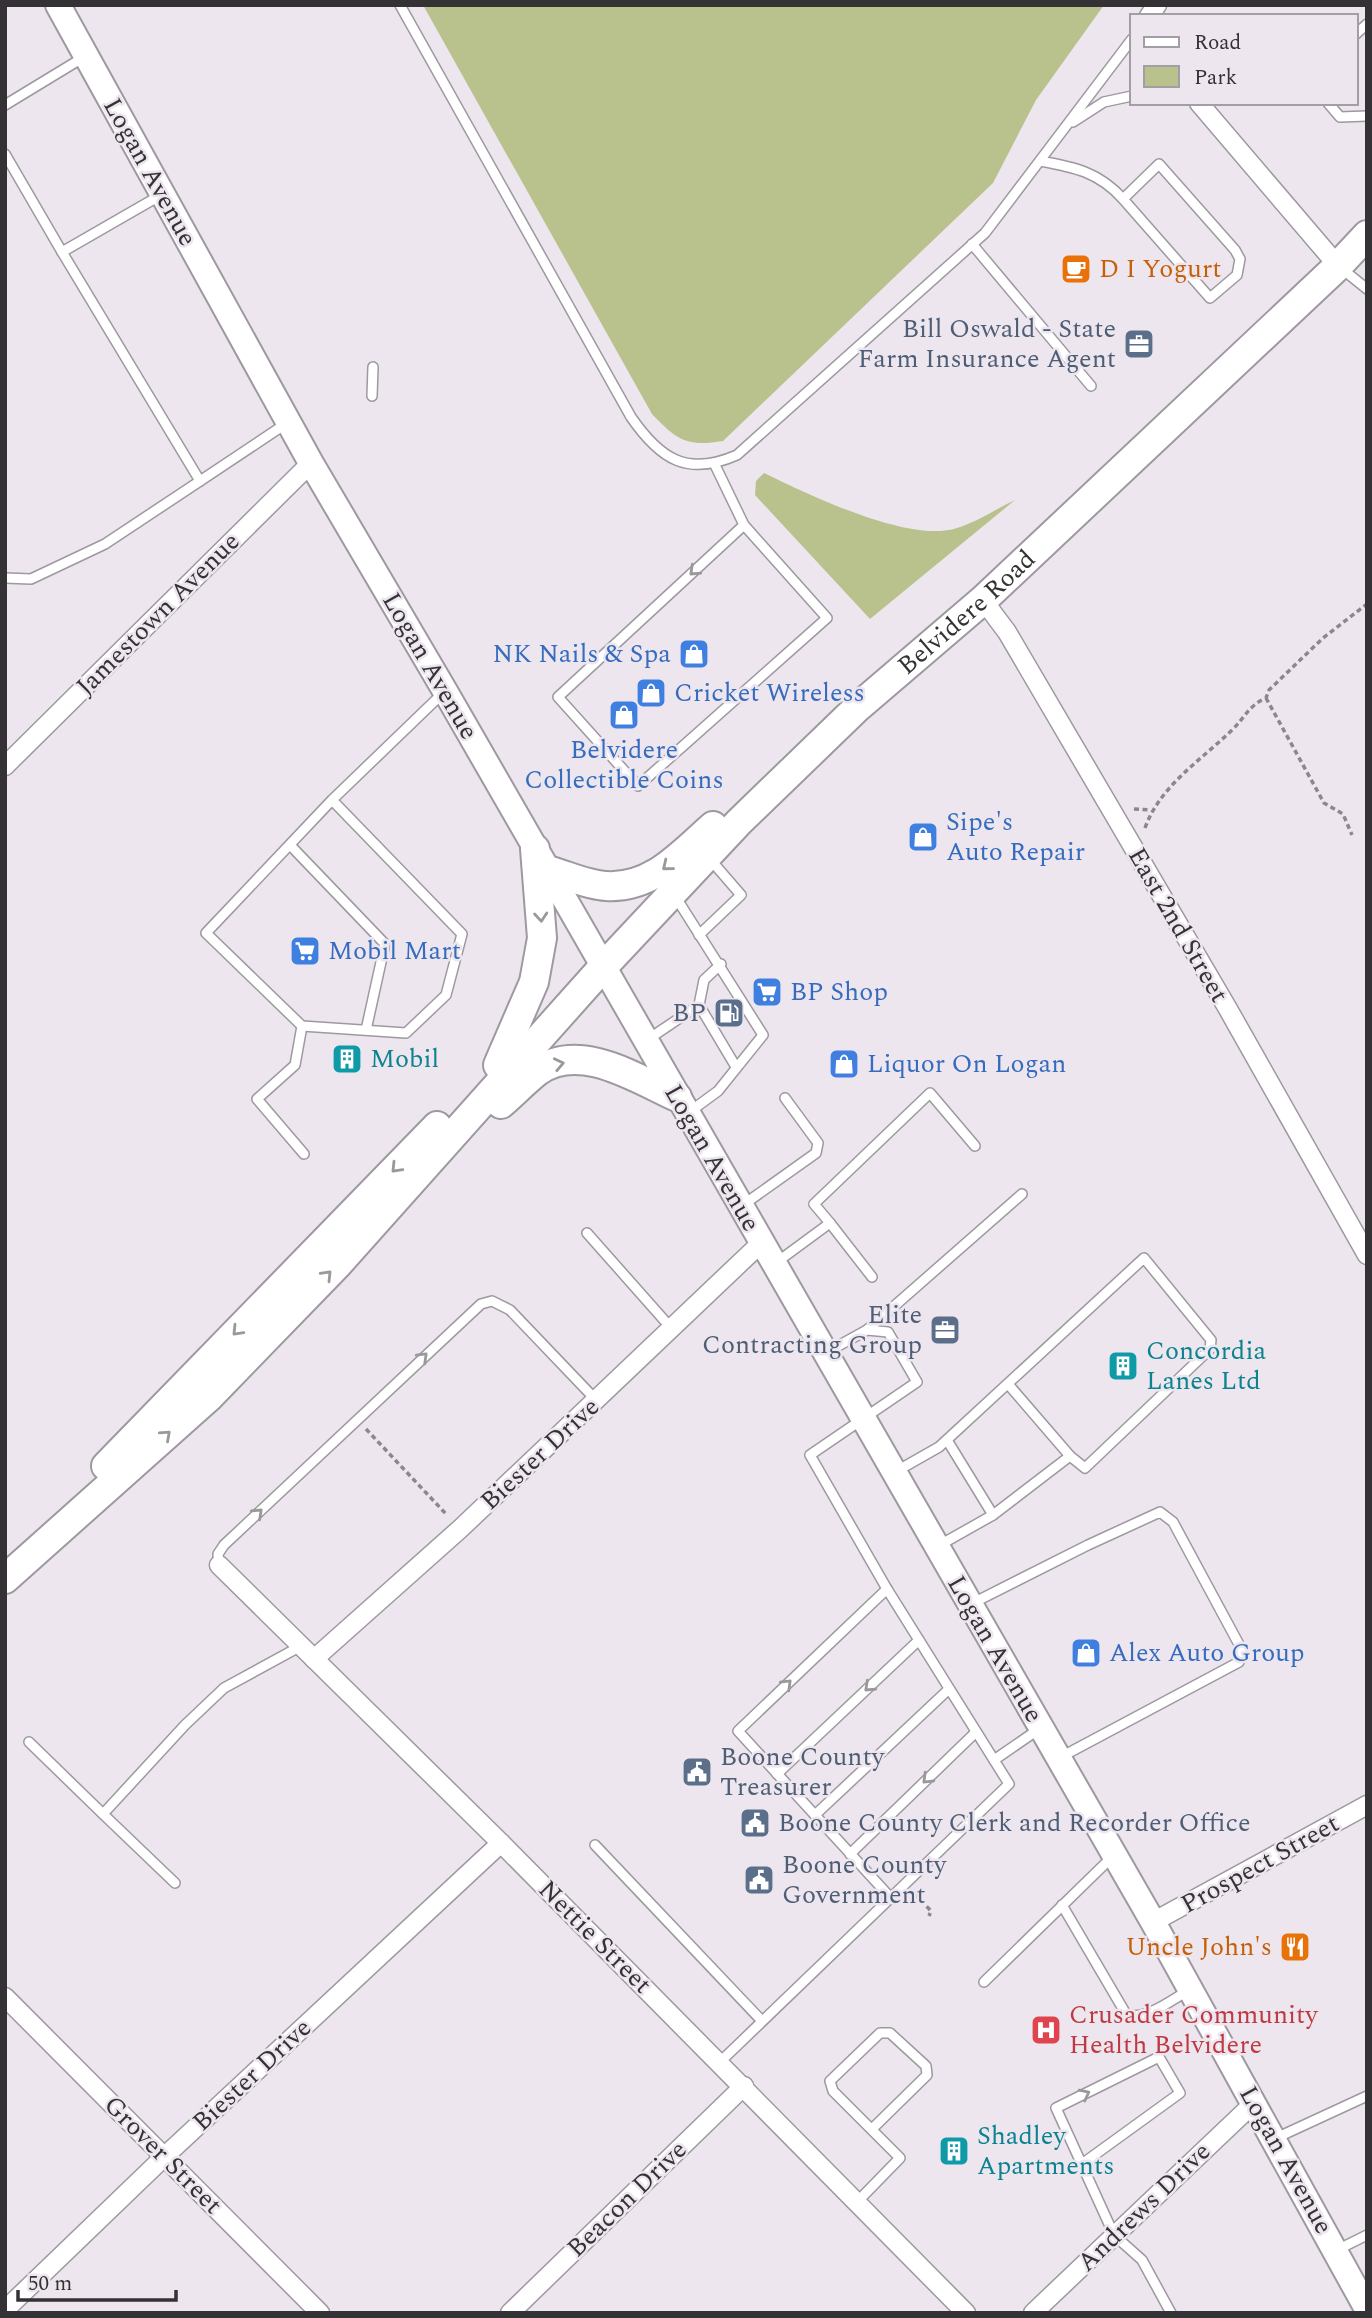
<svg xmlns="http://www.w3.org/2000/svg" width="1372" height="2318" viewBox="0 0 1372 2318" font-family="Spectral,serif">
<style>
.green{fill:#b9c18c}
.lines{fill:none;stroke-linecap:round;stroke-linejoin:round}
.lane-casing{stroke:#9e98a1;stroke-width:12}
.street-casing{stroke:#9e98a1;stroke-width:21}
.secondary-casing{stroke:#9e98a1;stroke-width:28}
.primary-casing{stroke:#9e98a1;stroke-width:32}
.path{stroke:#8c878d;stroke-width:3.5;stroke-dasharray:5 3.5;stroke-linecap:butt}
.lane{stroke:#fff;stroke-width:9}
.street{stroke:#fff;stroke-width:18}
.secondary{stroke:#fff;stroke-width:24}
.primary{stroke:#fff;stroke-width:28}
.oneway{stroke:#9a989a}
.labels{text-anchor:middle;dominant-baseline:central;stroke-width:5;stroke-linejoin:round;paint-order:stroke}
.street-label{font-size:26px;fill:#343235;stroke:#ede6ef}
.food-label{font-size:26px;fill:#c56008;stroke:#ede6ef;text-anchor:start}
.service-label{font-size:26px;fill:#4e5e75;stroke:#ede6ef;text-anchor:end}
.shop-label{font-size:26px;fill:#366cbe;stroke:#ede6ef;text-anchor:start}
.culture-label{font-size:26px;fill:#0d838f;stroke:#ede6ef;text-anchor:start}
.health-label{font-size:26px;fill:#be3a42;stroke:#ede6ef;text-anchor:start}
</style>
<rect width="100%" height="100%" fill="#ede6ef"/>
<g class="green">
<path d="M423,5H1104L1036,100L993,183L723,441C686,447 677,440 652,414Z"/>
<path d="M764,473C807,494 910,544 957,528C977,522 996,509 1015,500L870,619L755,495L756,481Z"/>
</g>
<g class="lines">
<g class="lane-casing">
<g id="lane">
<path d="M400,5L631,417C660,459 687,477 737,455L985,233L1132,39"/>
<polyline points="1356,34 1367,24"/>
<polyline points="1328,103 1340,117 1367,116"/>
<polyline points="5,105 84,57"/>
<polyline points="1073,122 1104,102 1132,96"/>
<polyline points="5,154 62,252"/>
<path d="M1040,161C1074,167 1099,172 1123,199L1210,298L1237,275L1240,259L1235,250L1159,164L1123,199"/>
<polyline points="161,195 62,252 200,481 287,423"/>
<polyline points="972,244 1091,386"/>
<polyline points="1341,268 1367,289"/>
<polyline points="372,396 373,367"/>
<polyline points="714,463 744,525 827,618 638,786 558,697 744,525"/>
<polyline points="5,578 31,579 105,544 200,481"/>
<polyline points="332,800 206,933 302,1026 406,1033 446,995 462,934 332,800 444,692"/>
<polyline points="290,845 385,944 366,1030"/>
<polyline points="675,896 763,1035 718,1091 688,1113"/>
<polyline points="699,935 741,895 709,858"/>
<polyline points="699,1005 704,980 721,964"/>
<polyline points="302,1026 295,1065 257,1099 304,1154"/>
<polyline points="647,1040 699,1005 736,1067"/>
<polyline points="743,1205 816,1153 818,1143 785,1098"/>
<polyline points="830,1223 872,1277"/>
<polyline points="587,1233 672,1329"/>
<polyline points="777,1262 830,1223 814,1204 930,1093 975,1146"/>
<polyline points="867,1330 1022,1194"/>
<polyline points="1008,1384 1070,1456"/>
<polyline points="947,1440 993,1515"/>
<polyline points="895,1472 939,1447 1144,1258 1211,1340 1210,1349 1085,1468 1070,1456 993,1515 938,1546"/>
<polyline points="219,1565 218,1554 224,1545 481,1304 492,1301 510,1310 596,1400"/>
<polyline points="887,1589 738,1731 890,1897"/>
<polyline points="971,1604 1088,1545 1160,1512 1173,1522 1242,1650 1239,1662 1059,1758"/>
<polyline points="29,1742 103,1814 185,1725 224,1688 301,1646"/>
<polyline points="994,1760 1039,1729"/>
<polyline points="777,1774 919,1640"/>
<polyline points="103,1814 175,1883"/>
<polyline points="815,1815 949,1689"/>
<polyline points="595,1845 762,2021"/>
<polyline points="850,1854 976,1732"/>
<path d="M1062,1905L1126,2014C1144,2022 1173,1999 1189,1990"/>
<polyline points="984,1982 1113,1856"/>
<polyline points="720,2062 1009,1784 887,1589 810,1455 917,1382 888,1332 867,1330 829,1351"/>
<polyline points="1276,2138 1367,2096"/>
<polyline points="1082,2164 1180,2093 1159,2057 1056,2108 1114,2235 1142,2260 1171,2313"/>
<polyline points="857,2202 900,2158 833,2091 830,2081 880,2033 890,2033 926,2066 927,2075 872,2129"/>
<polyline points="1337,2250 1367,2235"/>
</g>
</g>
<g class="street-casing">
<g id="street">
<polyline points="1149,16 1157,5"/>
<polyline points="1199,103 1338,266"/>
<polyline points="983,600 1007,632 1228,1009 1367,1255"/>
<polyline points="5,766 311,463"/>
<polyline points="219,1565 501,1843 966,2313"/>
<polyline points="314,1659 460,1529 761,1243"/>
<polyline points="1153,1922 1367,1805"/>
<polyline points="5,1997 320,2313"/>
<polyline points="5,2310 164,2157 501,1843"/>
<polyline points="510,2313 744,2086"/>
<polyline points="1033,2313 1255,2102"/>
</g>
</g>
<g class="secondary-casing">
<polyline id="secondary" points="58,5 311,463 445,691 1153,1922 1367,2309"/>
</g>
<g class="primary-casing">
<g id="primary">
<path d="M547,870C566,875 587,885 606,886C652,889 681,854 713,826"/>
<polyline points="498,1065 534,982 542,938 535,849"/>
<path d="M501,1104C513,1094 525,1081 538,1071C580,1041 637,1079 677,1097"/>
<polyline points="106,1466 437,1126"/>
<path id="s1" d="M5,1579L209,1397L338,1264L603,967L739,822L858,707L983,600L1338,266L1367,235"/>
</g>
</g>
<g class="path">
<polyline points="1266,698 1324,803 1343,814 1352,835"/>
<polyline points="1134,809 1150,810"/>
<path d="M1145,828C1160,786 1200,761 1231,731C1244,719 1249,705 1266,698L1269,690L1323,638L1367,604"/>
<polyline points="366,1429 447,1515"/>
<polyline points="915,1894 931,1911 929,1916"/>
</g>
<use href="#lane" class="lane"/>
<use href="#street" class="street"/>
<use href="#secondary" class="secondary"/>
<use href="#primary" class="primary"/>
</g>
<defs><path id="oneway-chevron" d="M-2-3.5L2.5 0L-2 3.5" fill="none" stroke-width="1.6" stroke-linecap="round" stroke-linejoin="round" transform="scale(1.75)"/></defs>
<g class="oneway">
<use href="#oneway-chevron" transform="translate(694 571) rotate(137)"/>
<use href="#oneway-chevron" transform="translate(667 866) rotate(141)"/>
<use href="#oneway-chevron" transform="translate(541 917) rotate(85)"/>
<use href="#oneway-chevron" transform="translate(559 1064) rotate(-12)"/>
<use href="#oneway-chevron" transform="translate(396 1168) rotate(134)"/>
<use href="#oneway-chevron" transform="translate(327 1275) rotate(-46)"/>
<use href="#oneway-chevron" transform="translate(237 1331) rotate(134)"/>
<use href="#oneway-chevron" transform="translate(423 1357) rotate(-44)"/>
<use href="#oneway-chevron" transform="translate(166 1435) rotate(-42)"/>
<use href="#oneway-chevron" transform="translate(258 1513) rotate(-43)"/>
<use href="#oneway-chevron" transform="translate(787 1684) rotate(-44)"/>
<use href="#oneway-chevron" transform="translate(869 1687) rotate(137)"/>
<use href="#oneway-chevron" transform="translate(927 1779) rotate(136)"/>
<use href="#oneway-chevron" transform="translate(1085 2094) rotate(-27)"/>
</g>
<defs>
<g id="cafe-square" transform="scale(1.575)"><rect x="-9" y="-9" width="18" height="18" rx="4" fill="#e8710a" stroke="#ede6ef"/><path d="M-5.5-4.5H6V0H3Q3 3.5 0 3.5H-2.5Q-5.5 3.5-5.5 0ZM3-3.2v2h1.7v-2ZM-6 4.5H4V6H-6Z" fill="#fff"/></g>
<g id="office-square" transform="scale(1.575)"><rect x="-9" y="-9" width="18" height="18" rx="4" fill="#5c6f8a" stroke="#ede6ef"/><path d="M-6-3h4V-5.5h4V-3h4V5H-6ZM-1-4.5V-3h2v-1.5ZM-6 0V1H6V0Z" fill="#fff"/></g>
<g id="shop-square" transform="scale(1.575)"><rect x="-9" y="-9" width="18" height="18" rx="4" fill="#3f7fe0" stroke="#ede6ef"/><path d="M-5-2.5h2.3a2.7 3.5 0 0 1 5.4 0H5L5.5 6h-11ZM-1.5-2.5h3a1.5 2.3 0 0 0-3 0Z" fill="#fff"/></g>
<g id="supermarket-square" transform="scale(1.575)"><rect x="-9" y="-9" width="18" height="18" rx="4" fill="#3f7fe0" stroke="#ede6ef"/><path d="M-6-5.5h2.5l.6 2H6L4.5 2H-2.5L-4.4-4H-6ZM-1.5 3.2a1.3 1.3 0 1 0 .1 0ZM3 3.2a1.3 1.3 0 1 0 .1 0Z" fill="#fff"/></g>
<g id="fuel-square" transform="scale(1.575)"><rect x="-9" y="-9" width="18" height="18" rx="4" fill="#5c6f8a" stroke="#ede6ef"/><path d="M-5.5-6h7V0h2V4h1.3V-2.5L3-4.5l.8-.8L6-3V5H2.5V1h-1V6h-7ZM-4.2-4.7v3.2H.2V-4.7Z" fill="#fff"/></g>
<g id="building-square" transform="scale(1.575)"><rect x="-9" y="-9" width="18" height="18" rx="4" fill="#0f9aa8" stroke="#ede6ef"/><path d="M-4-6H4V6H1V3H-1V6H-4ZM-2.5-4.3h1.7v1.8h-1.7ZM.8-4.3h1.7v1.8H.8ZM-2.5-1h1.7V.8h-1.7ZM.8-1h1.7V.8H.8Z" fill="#fff"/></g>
<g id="civic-square" transform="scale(1.575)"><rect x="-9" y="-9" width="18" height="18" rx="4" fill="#5c6f8a" stroke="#ede6ef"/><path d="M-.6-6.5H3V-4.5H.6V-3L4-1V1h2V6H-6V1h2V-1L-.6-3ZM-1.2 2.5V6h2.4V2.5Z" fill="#fff"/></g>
<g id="restaurant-square" transform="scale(1.575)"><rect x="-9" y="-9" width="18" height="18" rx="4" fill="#e8710a" stroke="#ede6ef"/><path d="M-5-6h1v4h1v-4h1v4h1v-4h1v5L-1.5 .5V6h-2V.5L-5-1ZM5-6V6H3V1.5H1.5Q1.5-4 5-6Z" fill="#fff"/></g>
<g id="hospital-square" transform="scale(1.575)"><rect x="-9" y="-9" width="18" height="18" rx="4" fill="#e0444e" stroke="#ede6ef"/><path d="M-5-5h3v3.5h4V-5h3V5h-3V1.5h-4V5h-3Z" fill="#fff"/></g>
</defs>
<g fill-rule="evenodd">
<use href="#cafe-square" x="1076" y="269"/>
<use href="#office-square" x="1139" y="344"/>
<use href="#shop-square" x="694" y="654"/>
<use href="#shop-square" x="651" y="693"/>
<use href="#shop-square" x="624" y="715"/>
<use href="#shop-square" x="923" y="837"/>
<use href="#supermarket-square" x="305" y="951"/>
<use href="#supermarket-square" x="767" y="992"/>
<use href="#fuel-square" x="729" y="1013"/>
<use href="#building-square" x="347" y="1059"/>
<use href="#shop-square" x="844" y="1064"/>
<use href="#office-square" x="945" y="1330"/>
<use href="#building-square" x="1123" y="1366"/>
<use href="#shop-square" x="1086" y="1653"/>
<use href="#civic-square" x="697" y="1772"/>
<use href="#civic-square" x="755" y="1823"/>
<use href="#civic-square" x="759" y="1880"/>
<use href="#restaurant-square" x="1295" y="1947"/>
<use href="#hospital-square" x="1046" y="2030"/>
<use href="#building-square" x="954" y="2151"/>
</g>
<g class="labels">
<g class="street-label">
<text transform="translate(150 172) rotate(61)">Logan Avenue</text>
<text stroke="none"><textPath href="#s1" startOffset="1365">Belvidere Road</textPath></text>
<text transform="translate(158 614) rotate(-45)">Jamestown Avenue</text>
<text transform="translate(430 666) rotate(60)">Logan Avenue</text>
<text transform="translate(1178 925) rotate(60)">East 2nd Street</text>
<text transform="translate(712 1158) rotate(60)">Logan Avenue</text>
<text transform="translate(540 1454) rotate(-43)">Biester Drive</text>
<text transform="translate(995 1649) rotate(60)">Logan Avenue</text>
<text transform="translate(1260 1864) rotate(-29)">Prospect Street</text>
<text transform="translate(595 1937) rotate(45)">Nettie Street</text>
<text transform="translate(252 2075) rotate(-43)">Biester Drive</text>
<text transform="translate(163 2155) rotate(45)">Grover Street</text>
<text transform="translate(1286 2160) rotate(61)">Logan Avenue</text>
<text transform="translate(627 2199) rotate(-44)">Beacon Drive</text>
<text transform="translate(1144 2207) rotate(-44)">Andrews Drive</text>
</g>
<g class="food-label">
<text x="1099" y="269">D I Yogurt</text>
<text x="1272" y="1947" text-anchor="end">Uncle John's</text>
</g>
<g class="service-label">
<text x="1116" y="329">Bill Oswald - State<tspan x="1116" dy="30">Farm Insurance Agent</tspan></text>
<text x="706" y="1013">BP</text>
<text x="922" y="1315">Elite<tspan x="922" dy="30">Contracting Group</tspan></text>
<text x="720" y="1757" text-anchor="start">Boone County<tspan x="720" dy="30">Treasurer</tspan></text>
<text x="778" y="1823" text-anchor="start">Boone County Clerk and Recorder Office</text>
<text x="782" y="1865" text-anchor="start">Boone County<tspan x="782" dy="30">Government</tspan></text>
</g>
<g class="shop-label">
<text x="671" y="654" text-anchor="end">NK Nails &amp; Spa</text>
<text x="674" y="693">Cricket Wireless</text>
<text x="624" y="750" text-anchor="middle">Belvidere<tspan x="624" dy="30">Collectible Coins</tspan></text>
<text x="946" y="822">Sipe's<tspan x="946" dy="30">Auto Repair</tspan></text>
<text x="328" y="951">Mobil Mart</text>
<text x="790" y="992">BP Shop</text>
<text x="867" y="1064">Liquor On Logan</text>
<text x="1109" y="1653">Alex Auto Group</text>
</g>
<g class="culture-label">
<text x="370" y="1059">Mobil</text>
<text x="1146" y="1351">Concordia<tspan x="1146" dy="30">Lanes Ltd</tspan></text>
<text x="977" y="2136">Shadley<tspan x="977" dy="30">Apartments</tspan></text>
</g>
<g class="health-label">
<text x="1069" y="2015">Crusader Community<tspan x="1069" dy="30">Health Belvidere</tspan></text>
</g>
</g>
<rect width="1372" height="2318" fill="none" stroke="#343235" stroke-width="14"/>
<rect x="1130" y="14" width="228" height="91" fill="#ede6ef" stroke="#a39ea5" stroke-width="2"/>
<rect x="1144" y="37" width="35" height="10" fill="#ffffff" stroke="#a39ea5" stroke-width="2"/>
<text x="1194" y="49" font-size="21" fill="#343235">Road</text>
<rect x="1144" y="66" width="35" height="21" fill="#b9c18c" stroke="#a39ea5" stroke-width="2"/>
<text x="1194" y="84" font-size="21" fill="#343235">Park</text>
<path d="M18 2290v10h158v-10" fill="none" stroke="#343235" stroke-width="3.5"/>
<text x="28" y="2290" font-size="21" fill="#343235" stroke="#ede6ef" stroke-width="5" paint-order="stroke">50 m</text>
</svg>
